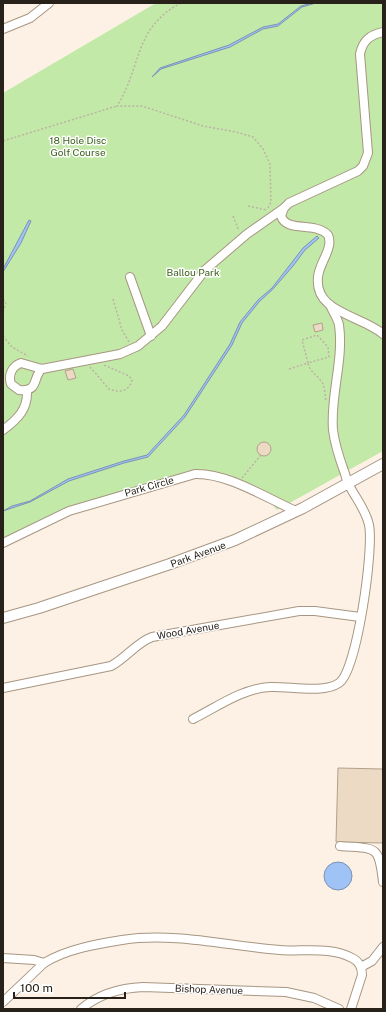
<svg xmlns="http://www.w3.org/2000/svg" width="386" height="1012" viewBox="0 0 386 1012" font-family="'Public Sans',sans-serif">
<style>
.green{fill:#c3e9a8}
.water{fill:#9fc3f5;stroke:#7b92b3}
.building{fill:#ecdac5;stroke:#b1a08b}
.lines{fill:none;stroke-linecap:round;stroke-linejoin:round}
.minor-casing{stroke:#a79682;stroke-width:10}
.major-casing{stroke:#a79682;stroke-width:12}
.path{stroke:#bcb2a6;stroke-width:1.5;stroke-dasharray:2 2;stroke-linecap:butt}
.minor{stroke:#fff;stroke-width:8}
.major{stroke:#fff;stroke-width:10}
.labels{text-anchor:middle;dominant-baseline:central;stroke-width:3;stroke-linejoin:round;paint-order:stroke}
.park-label{font-size:10px;fill:#3c601c;stroke:#fff}
.street-label{font-size:10px;fill:#282119;stroke:#fff}
</style>
<rect width="100%" height="100%" fill="#fcf1e4"/>
<polygon class="green" points="156,3 383,3 383,451 277,510 271,503 214,479 203,477 183,481 72,514 3,547 3,93"/>
<g class="water">
<polygon points="312,3 316,3 302,7 278,26 263,29 230,47 161,69 152,77 160,68 229,45 263,27 278,24 301,6"/>
<polygon points="29,220 31,221 21,243 3,272 3,269"/>
<polygon points="317,236 319,238 305,250 293,266 273,289 259,302 242,323 232,345 185,417 148,457 124,463 69,481 30,502 3,511 12,506 30,501 68,479 124,461 147,455 184,415 230,344 240,322 258,300 272,288 303,248"/>
<circle cx="338" cy="876" r="14"/>
</g>
<g class="building">
<polygon points="322,323 323,330 315,332 313,325"/>
<polygon points="73,369 76,378 68,380 65,371"/>
<circle cx="264" cy="449" r="7"/>
<polygon points="338,768 383,769 383,843 336,842"/>
</g>
<g class="lines">
<g class="minor-casing">
<g id="minor">
<polyline points="3,29 30,18 49,3"/>
<path d="M383,32C370,35 363,40 360,54L368,153L363,166L358,171L289,203L284,208L281,216C287,233 314,221 328,235C334,248 319,263 318,277C314,313 361,315 383,334"/>
<polyline points="130,277 151,336"/>
<path d="M42,369C32,377 40,392 19,390L11,384C8,375 12,366 21,363L42,369L120,354L138,346L162,326L205,270L247,234L284,208"/>
<path d="M3,430C18,419 28,409 27,390"/>
<path d="M3,543L69,511L195,474C228,473 266,498 296,511"/>
<path d="M3,688L111,666C126,658 136,643 152,637L299,611H315L360,617"/>
<path d="M193,719C217,707 243,688 270,687C289,686 323,694 339,683C357,671 374,549 369,525C366,510 356,499 349,485C346,481 346,475 344,471C339,457 335,446 333,430C330,396 344,360 339,325C338,319 333,312 330,305"/>
<path d="M340,846C376,849 379,844 383,882"/>
<polyline points="3,958 34,960 44,963 3,1002"/>
<path d="M44,963C67,949 97,944 122,940C175,932 228,946 280,950C302,952 331,946 352,958C359,961 362,968 362,975L351,1009"/>
<polyline points="361,967 372,961 383,947"/>
<path d="M81,1009C99,994 119,988 143,987L286,992L314,998L339,1009"/>
</g>
</g>
<g class="major-casing">
<polyline id="major" points="3,618 39,608 170,564 235,540 303,508 383,464"/>
</g>
<g class="path">
<path d="M181,3C133,28 142,67 117,106H142L203,126L236,132L253,137L263,149L270,164L271,202L267,210"/>
<polyline points="3,141 117,106"/>
<polyline points="248,206 267,210"/>
<polyline points="233,216 239,231"/>
<polyline points="113,299 122,330 129,342"/>
<polyline points="3,300 6,302 3,313"/>
<polyline points="3,336 12,347 28,356"/>
<path d="M90,367L109,389C119,393 129,392 132,380L129,376L104,365"/>
<path d="M289,369L308,363L302,340L317,335L328,347L329,357L308,363C310,373 318,375 323,384C325,389 325,396 326,401"/>
<polyline points="242,478 261,455"/>
</g>
<use href="#minor" class="minor"/>
<use href="#major" class="major"/>
</g>
<g class="labels">
<g class="park-label">
<text x="78" y="140">18 Hole Disc<tspan x="78" dy="12">Golf Course</tspan></text>
<text x="193" y="272">Ballou Park</text>
</g>
<g class="street-label">
<text transform="translate(149 486) rotate(-16)">Park Circle</text>
<text transform="translate(198 554) rotate(-20)">Park Avenue</text>
<text transform="translate(188 630) rotate(-10)">Wood Avenue</text>
<text transform="translate(209 989) rotate(2)">Bishop Avenue</text>
</g>
</g>
<rect width="386" height="1012" fill="none" stroke="#282119" stroke-width="8"/>
<path d="M14 992v6h111v-6" fill="none" stroke="#282119" stroke-width="2"/>
<text x="20" y="992" font-size="12" fill="#282119" stroke="#ffffff" stroke-width="3" paint-order="stroke">100 m</text>
</svg>
